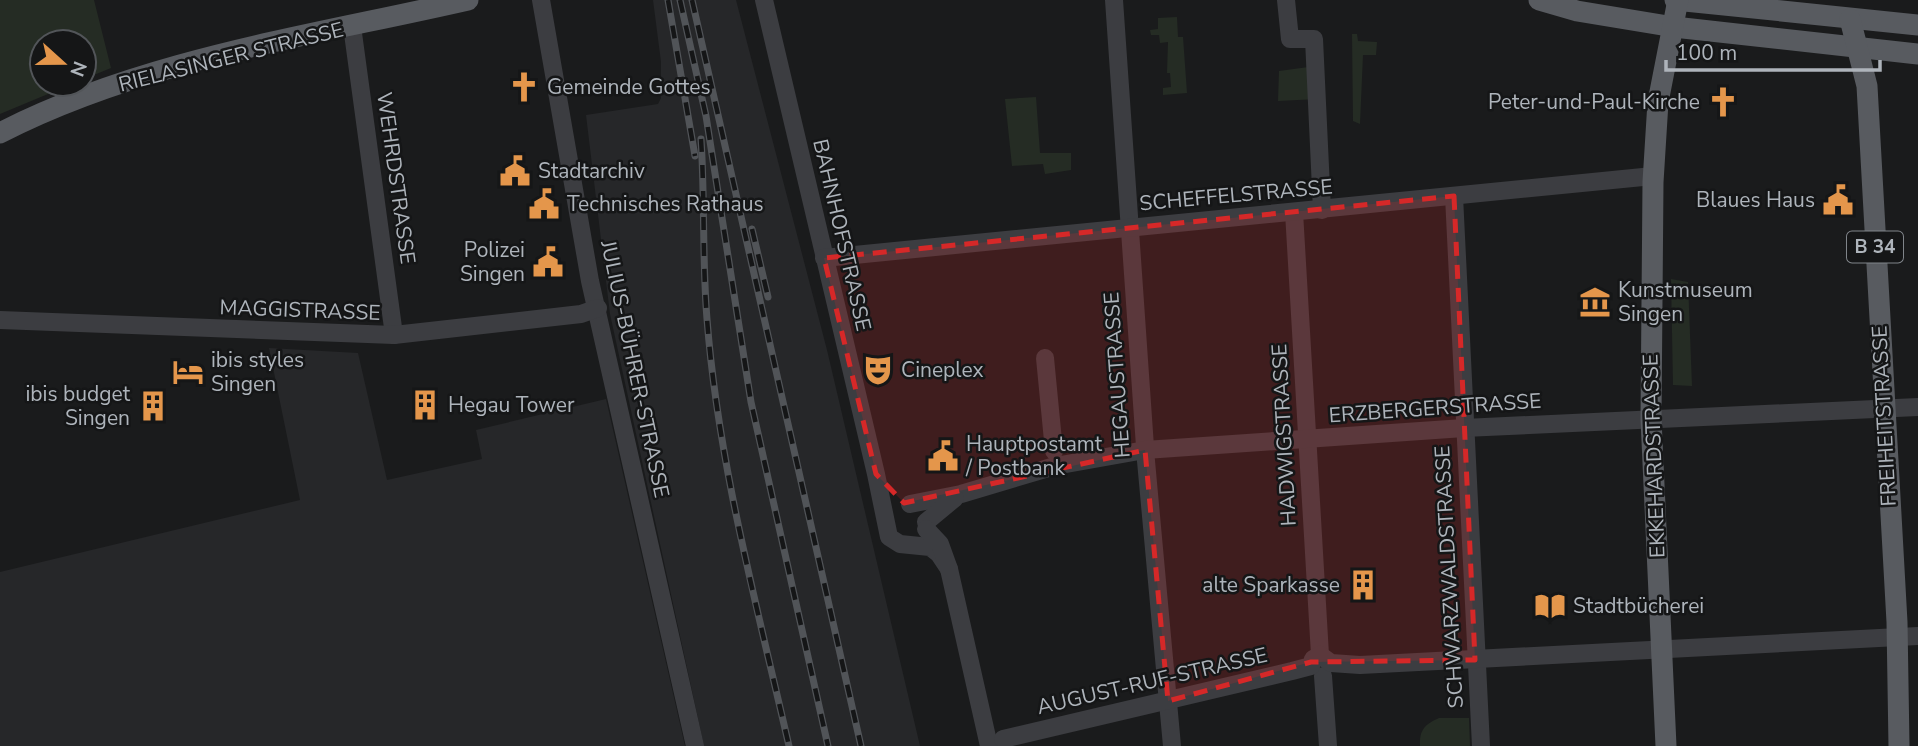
<svg xmlns="http://www.w3.org/2000/svg" width="1918" height="746" viewBox="0 0 1918 746" font-family="'Nunito Sans',sans-serif">
<style>
.built{fill:#262729}
.green{fill:#252c24}
.lines{fill:none;stroke-linecap:round;stroke-linejoin:round}
.minor{stroke:#3c3d41;stroke-width:18}
.major{stroke:#585b60;stroke-width:21}
.rail-casing{stroke:#515458;stroke-width:7}
.rail{stroke:#151617;stroke-width:4.5;stroke-dasharray:13;stroke-linecap:butt}
.marked{fill:#d62828;fill-opacity:0.2;stroke:#d62828;stroke-width:5;stroke-dasharray:14 9;stroke-linejoin:round}
.labels{text-anchor:middle;dominant-baseline:central;stroke-width:5;stroke-linejoin:round;paint-order:stroke}
.shield{fill:#151617;stroke:#80858a;stroke-width:2}
.shield-label{font-size:19px;font-weight:bold;fill:#aeb4bb}
.street-label{font-size:21px;fill:#aeb4bb;stroke:#151617}
.poi-label{font-size:21px;fill:#aeb4bb;stroke:#151617;text-anchor:start}
</style>
<rect width="100%" height="100%" fill="#1a1b1c"/>
<g class="built">
<polygon points="653,0 736,0 827,350 920,746 704,746 610,314 586,115 658,104 661,98 661,62"/>
<polygon points="269,348 358,353 387,480 482,459 476,430 606,399 685,746 0,746 0,572 300,500"/>
</g>
<g class="green">
<polygon points="0,0 94,0 111,68 84,79 84,42 42,42 42,84 72,84 0,114"/>
<polygon points="1177,17 1178,37 1183,37 1187,93 1163,95 1163,88 1171,87 1170,73 1167,73 1168,42 1160,43 1159,35 1151,35 1150,30 1158,29 1158,18"/>
<polygon points="1352,34 1357,34 1358,41 1377,42 1376,55 1363,55 1360,124 1353,121"/>
<polygon points="1316,66 1318,99 1278,101 1279,71"/>
<polygon points="1036,97 1040,153 1071,153 1071,170 1045,174 1043,164 1012,166 1005,99"/>
<polygon points="1671,279 1688,282 1692,386 1673,385"/>
<path d="M1439,718H1469L1470,746H1420C1419,730 1425,724 1439,718Z"/>
</g>
<g class="lines">
<g class="minor">
<polyline points="541,0 590,281 695,746"/>
<polyline points="764,0 876,474 889,537 900,544 930,547 939,554 949,569"/>
<polyline points="1114,0 1146,461 1172,746"/>
<polyline points="1286,0 1290,39 1314,39 1322,210"/>
<polyline points="352,26 394,335"/>
<polyline points="1454,196 1481,746"/>
<polyline points="1294,212 1320,655"/>
<polyline points="824,258 1653,176"/>
<polyline points="0,320 394,335 581,314 598,308"/>
<polyline points="1045,358 1054,451"/>
<polyline points="910,504 961,494 1055,466 1145,450 1464,428 1918,407"/>
<polyline points="926,522 955,498"/>
<polyline points="926,529 940,544 949,569 989,746"/>
<polyline points="1323,676 1328,746"/>
<polyline points="1003,739 1292,671 1311,666 1313,659 1320,655 1331,663 1360,665 1918,636"/>
</g>
<g class="major">
<polyline points="1539,0 1577,11 1674,27 1918,54"/>
<polyline points="1675,0 1918,25"/>
<polyline points="1850,19 1867,86 1897,622 1899,746"/>
<path d="M0,133C144,59 311,36 468,0"/>
<polyline points="1666,746 1651,419 1653,182 1658,102 1678,0"/>
</g>
<g class="rail-casing">
<g id="rail">
<polyline points="668,0 695,156"/>
<polyline points="680,0 706,116 751,402 828,746"/>
<polyline points="692,0 861,746"/>
<path d="M701,139C705,199 702,259 707,319C718,463 757,606 789,746"/>
<polyline points="752,229 768,297"/>
</g>
</g>
<use href="#rail" class="rail"/>
</g>
<path class="marked" d="M1454,196L1475,660L1311,662L1168,701L1145,450L904,503L876,474L824,258Z"/>
<defs>
<g id="church-bare" transform="scale(2.415)"><path d="M-1.2-6h2.4v3.5h3.3v2.4h-3.3V6h-2.4V-.1h-3.3v-2.4h3.3Z" fill="#e4964b" stroke="#151617" stroke-width="2.5" paint-order="stroke"/></g>
<g id="civic-bare" transform="scale(2.415)"><path d="M-.6-6.5H3V-4.5H.6V-3L4-1V1h2V6H-6V1h2V-1L-.6-3ZM-1.2 2.5V6h2.4V2.5Z" fill="#e4964b" stroke="#151617" stroke-width="2.5" paint-order="stroke"/></g>
<g id="museum-bare" transform="scale(2.415)"><path d="M0-6L6-3V-2H-6V-3ZM-5-1h2V3h-2ZM-1-1h2V3h-2ZM3-1h2V3H3ZM-6 4H6V6H-6Z" fill="#e4964b" stroke="#151617" stroke-width="2.5" paint-order="stroke"/></g>
<g id="theatre-bare" transform="scale(2.415)"><path d="M-5-5.5Q0-4 5-5.5V0Q5 5 0 6Q-5 5-5 0ZM-3.3-2.5H-1v1.5H-3.3ZM1-2.5H3.3v1.5H1ZM-2.8 1Q0 5.5 2.8 1Z" fill="#e4964b" stroke="#151617" stroke-width="2.5" paint-order="stroke"/></g>
<g id="hotel-bare" transform="scale(2.415)"><path d="M-6-4.5h1.5V1H6V5H4.5V3h-9V5H-6ZM-4 0a1.8 1.8 0 1 1 3.6 0ZM.5 0V-2.5h3Q6-2.5 6 0Z" fill="#e4964b" stroke="#151617" stroke-width="2.5" paint-order="stroke"/></g>
<g id="building-bare" transform="scale(2.415)"><path d="M-4-6H4V6H1V3H-1V6H-4ZM-2.5-4.3h1.7v1.8h-1.7ZM.8-4.3h1.7v1.8H.8ZM-2.5-1h1.7V.8h-1.7ZM.8-1h1.7V.8H.8Z" fill="#e4964b" stroke="#151617" stroke-width="2.5" paint-order="stroke"/></g>
<g id="library-bare" transform="scale(2.415)"><path d="M-6-4Q-3-5.5-.7-3.5V5Q-3 3-6 4ZM6-4Q3-5.5 .7-3.5V5Q3 3 6 4Z" fill="#e4964b" stroke="#151617" stroke-width="2.5" paint-order="stroke"/></g>
</defs>
<g fill-rule="evenodd">
<use href="#church-bare" x="524" y="87"/>
<use href="#church-bare" x="1723" y="102"/>
<use href="#civic-bare" x="515" y="171"/>
<use href="#civic-bare" x="1838" y="200"/>
<use href="#civic-bare" x="544" y="204"/>
<use href="#civic-bare" x="548" y="262"/>
<use href="#museum-bare" x="1595" y="302"/>
<use href="#theatre-bare" x="878" y="370"/>
<use href="#hotel-bare" x="188" y="372"/>
<use href="#building-bare" x="425" y="405"/>
<use href="#building-bare" x="153" y="406"/>
<use href="#civic-bare" x="943" y="456"/>
<use href="#building-bare" x="1363" y="585"/>
<use href="#library-bare" x="1550" y="606"/>
</g>
<g class="labels">
<rect class="shield" x="1847" y="231.5" width="56" height="31" rx="5"/>
<g class="shield-label">
<text x="1875" y="247">B 34</text>
</g>
<g class="street-label">
<text transform="translate(231 57) rotate(-14)">RIELASINGER STRASSE</text>
<text transform="translate(396 178) rotate(82)">WEHRDSTRASSE</text>
<text transform="translate(1236 195) rotate(-5)">SCHEFFELSTRASSE</text>
<text transform="translate(842 235) rotate(77)">BAHNHOFSTRASSE</text>
<text transform="translate(300 310) rotate(2)">MAGGISTRASSE</text>
<text transform="translate(635 369) rotate(78)">JULIUS-BÜHRER-STRASSE</text>
<text transform="translate(1117 375) rotate(-94)">HEGAUSTRASSE</text>
<text transform="translate(1435 408) rotate(-4)">ERZBERGERSTRASSE</text>
<text transform="translate(1884 416) rotate(-93)">FREIHEITSTRASSE</text>
<text transform="translate(1284 435) rotate(-93)">HADWIGSTRASSE</text>
<text transform="translate(1654 456) rotate(-92)">EKKEHARDSTRASSE</text>
<text transform="translate(1449 577) rotate(-93)">SCHWARZWALDSTRASSE</text>
<text transform="translate(1152 681) rotate(-13)">AUGUST-RUF-STRASSE</text>
</g>
<g class="poi-label">
<text x="547" y="87">Gemeinde Gottes</text>
<text x="1700" y="102" text-anchor="end">Peter-und-Paul-Kirche</text>
<text x="538" y="171">Stadtarchiv</text>
<text x="1815" y="200" text-anchor="end">Blaues Haus</text>
<text x="567" y="204">Technisches Rathaus</text>
<text x="525" y="250" text-anchor="end">Polizei<tspan x="525" dy="24">Singen</tspan></text>
<text x="1618" y="290">Kunstmuseum<tspan x="1618" dy="24">Singen</tspan></text>
<text x="211" y="360">ibis styles<tspan x="211" dy="24">Singen</tspan></text>
<text x="901" y="370">Cineplex</text>
<text x="130" y="394" text-anchor="end">ibis budget<tspan x="130" dy="24">Singen</tspan></text>
<text x="448" y="405">Hegau Tower</text>
<text x="966" y="444">Hauptpostamt<tspan x="966" dy="24">/ Postbank</tspan></text>
<text x="1340" y="585" text-anchor="end">alte Sparkasse</text>
<text x="1573" y="606">Stadtbücherei</text>
</g>
</g>
<g transform="translate(63 63) rotate(111)"><circle r="33" fill="#151617" stroke="#525559" stroke-width="2"/>
<path d="M0-5L12 26L0 18L-12 26Z" fill="#e4964b"/>
<text y="-10" font-size="19" font-weight="bold" text-anchor="middle" fill="#aeb4bb">N</text>
</g>
<path d="M1666 60v10h214v-10" fill="none" stroke="#aeb4bb" stroke-width="3.5"/>
<text x="1676" y="60" font-size="21" fill="#aeb4bb" stroke="#151617" stroke-width="5" paint-order="stroke">100 m</text>
</svg>
